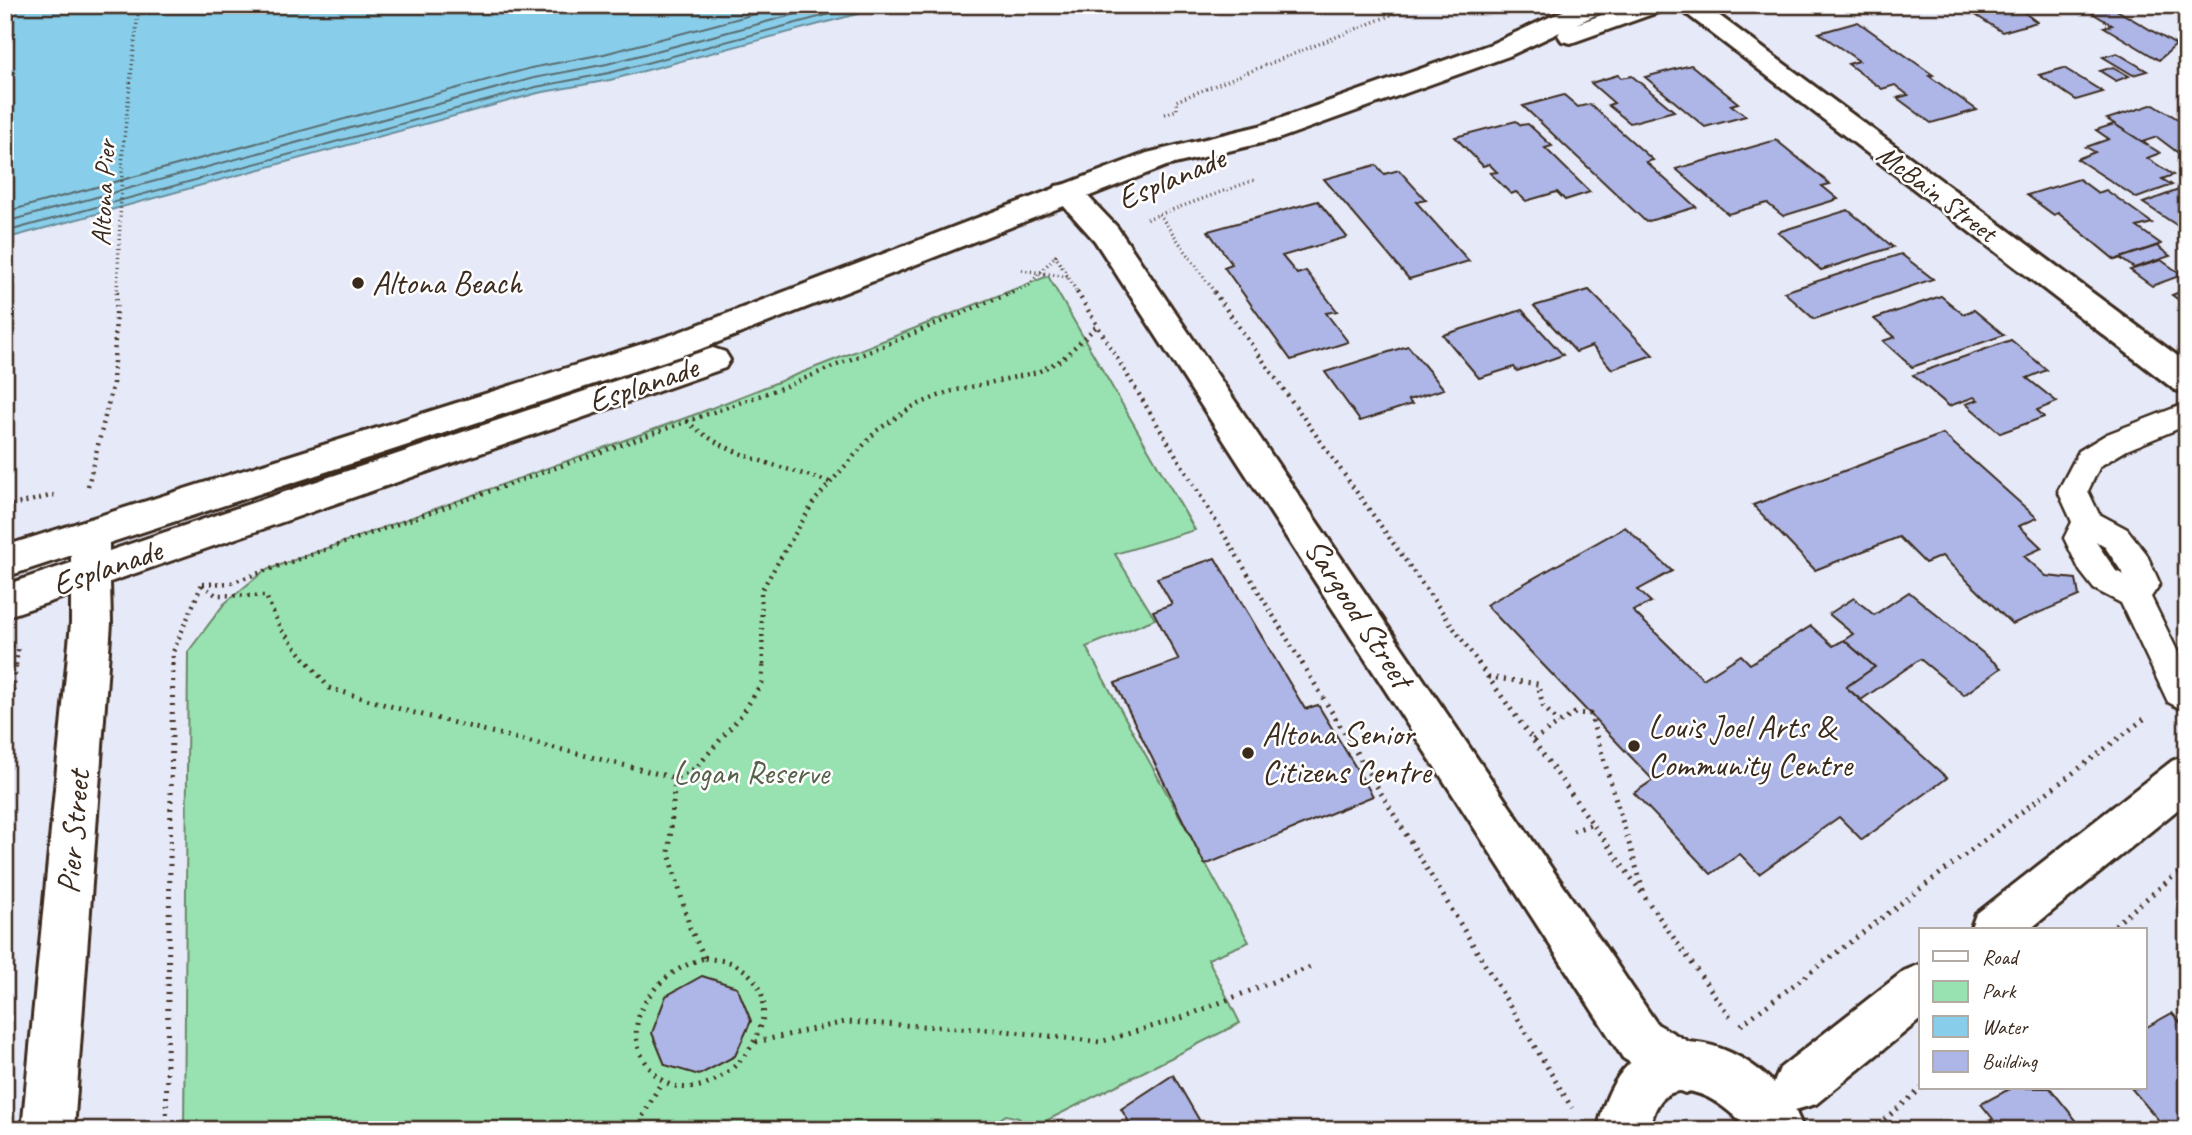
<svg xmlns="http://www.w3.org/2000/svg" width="2192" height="1135" viewBox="0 0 2192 1135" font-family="Caveat,sans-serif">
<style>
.green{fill:#98e2b1;stroke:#6a8668;stroke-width:2}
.water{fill:#88ceea;stroke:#698c98;stroke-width:2}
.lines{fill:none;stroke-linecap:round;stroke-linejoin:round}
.shore{stroke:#5a6c70;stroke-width:2}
.building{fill:#adb6e6;stroke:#3b2a1e;stroke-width:2}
.service-casing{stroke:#3b2a1e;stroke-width:5}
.pedestrian-casing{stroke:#3b2a1e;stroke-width:6}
.minor-casing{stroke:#3b2a1e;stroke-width:6}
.tertiary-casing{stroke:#3b2a1e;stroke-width:6}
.secondary-casing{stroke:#3b2a1e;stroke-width:6}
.path-far2{stroke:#3b2a1e;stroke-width:3.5;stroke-dasharray:1 3.5;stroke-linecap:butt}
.path-far1{stroke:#3b2a1e;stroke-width:4.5;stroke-dasharray:2 5;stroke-linecap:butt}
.path{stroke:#3b2a1e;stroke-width:5;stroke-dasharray:2 6;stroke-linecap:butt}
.service{fill:#fff;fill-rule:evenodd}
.pedestrian{fill:#fff;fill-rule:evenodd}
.minor{fill:#fff;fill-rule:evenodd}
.tertiary{fill:#fff;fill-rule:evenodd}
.secondary{fill:#fff;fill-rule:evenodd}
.poi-dot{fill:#3b2a1e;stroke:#fff;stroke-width:2.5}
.labels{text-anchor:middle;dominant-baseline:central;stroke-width:5;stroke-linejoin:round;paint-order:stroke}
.far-street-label{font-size:28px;fill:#3b2a1e;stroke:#fff}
.street-label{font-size:33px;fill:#3b2a1e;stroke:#fff}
.poi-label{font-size:33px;fill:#3b2a1e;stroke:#fff;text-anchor:start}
.park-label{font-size:33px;fill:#57614a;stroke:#fff}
</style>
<rect width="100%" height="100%" fill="#e6e9f8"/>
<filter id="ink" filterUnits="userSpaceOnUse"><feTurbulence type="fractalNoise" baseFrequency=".0143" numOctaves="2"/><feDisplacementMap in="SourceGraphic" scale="14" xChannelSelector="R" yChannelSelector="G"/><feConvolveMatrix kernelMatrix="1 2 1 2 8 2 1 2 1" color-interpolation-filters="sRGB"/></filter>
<g filter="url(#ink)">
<polygon class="green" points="1048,276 1195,530 1115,554 1155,619 1086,647 1249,942 1208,959 1240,1023 1028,1130 1025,1130 1019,1118 1006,1115 983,1130 184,1130 188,652 224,604 264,571 699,413"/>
<polygon class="water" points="5,5 891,5 610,80 538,93 5,239"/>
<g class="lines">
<g class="shore">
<polyline points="5,212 531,68 604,54 789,5"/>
<polyline points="5,222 534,78 607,64 830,5"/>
<polyline points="5,232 536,87 609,73 864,5"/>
</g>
</g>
<g class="building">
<polygon points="1960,5 2014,5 2037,22 2002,32"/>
<polygon points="2079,5 2108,5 2176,45 2159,60 2104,27 2112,25"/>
<polygon points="2164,5 2187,5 2187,18"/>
<polygon points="1858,22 1933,75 1929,76 1977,110 1931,123 1897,98 1908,95 1895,85 1882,89 1848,64 1859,61 1819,33"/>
<polygon points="2117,53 2147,71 2133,75 2103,57"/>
<polygon points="1691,65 1738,103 1731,105 1746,116 1705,127 1645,77"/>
<polygon points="2113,67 2129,76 2116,81 2100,71"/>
<polygon points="2064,68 2103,92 2076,100 2039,75"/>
<polygon points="1618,75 1621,78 1632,76 1674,111 1630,123 1608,105 1614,103 1591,83"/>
<polygon points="1564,95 1578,107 1590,104 1653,160 1646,162 1696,207 1646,222 1523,106"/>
<polygon points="2154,104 2187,125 2187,153 2177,152 2157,137 2142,142 2107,119"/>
<polygon points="1516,121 1521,125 1528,124 1552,146 1545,148 1590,192 1565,200 1557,192 1526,201 1516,192 1511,194 1490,173 1497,172 1489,164 1483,166 1455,137"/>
<polygon points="2114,124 2160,153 2147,158 2173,175 2162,179 2172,185 2137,198 2077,159 2095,152 2086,147 2109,139 2096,130"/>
<polygon points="1776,140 1830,184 1822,186 1838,199 1783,216 1767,203 1728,214 1676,169"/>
<polygon points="1376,165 1384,174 1399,170 1426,200 1416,202 1469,261 1409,279 1324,179"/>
<polygon points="2079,179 2098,193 2106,190 2152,223 2137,227 2161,244 2115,260 2058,213 2054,215 2027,195"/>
<polygon points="2187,187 2187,232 2143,203"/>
<polygon points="1318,201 1347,237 1282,256 1297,274 1306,271 1337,311 1326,313 1348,342 1291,360 1224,267 1232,264 1208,231"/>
<polygon points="1848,210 1893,247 1821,270 1778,232"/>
<polygon points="2157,246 2170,256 2134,268 2120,258"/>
<polygon points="1901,254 1933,279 1814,319 1784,292"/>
<polygon points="2161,260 2182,275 2152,286 2130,270"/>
<polygon points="2187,289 2187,306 2172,295"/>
<polygon points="1589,290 1653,355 1612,369 1592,346 1576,352 1534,306"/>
<polygon points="1941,296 1963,314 1974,310 2004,335 1912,367 1883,341 1895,337 1874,319"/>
<polygon points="1522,310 1563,355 1517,371 1514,367 1479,378 1443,335"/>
<polygon points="2011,340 2047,370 2027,378 2057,402 2037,410 2044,417 2000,433 1966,404 1978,400 1974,397 1949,406 1913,375"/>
<polygon points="1408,346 1444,389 1408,400 1412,404 1360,421 1325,372"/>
<polygon points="1943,434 2037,518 2019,526 2042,548 2024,556 2046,576 2076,579 2079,596 2012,624 1942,556 1925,563 1899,537 1815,570 1753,505"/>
<polygon points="1625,527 1672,571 1638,590 1651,602 1633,611 1703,679 1741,655 1750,664 1811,626 1833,646 1844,640 1875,667 1846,687 1947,778 1862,840 1839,817 1759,874 1740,854 1711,874 1634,793 1653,780 1486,605"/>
<polygon points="1215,558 1305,709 1318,705 1373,796 1205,865 1115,683 1179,660 1153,611 1172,604 1157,578"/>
<polygon points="1909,592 2001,668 1964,695 1920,659 1861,700 1846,687 1875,667 1844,640 1853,634 1829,614 1854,598 1874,615"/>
<polygon points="702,976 737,987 751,1021 735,1056 699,1075 665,1065 652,1033 666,996"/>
<polygon points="2172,1013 2187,1030 2187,1130 2167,1130 2131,1088 2145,1088 2145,1028"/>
<polygon points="1173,1075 1205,1130 1134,1130 1121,1109"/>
<polygon points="2011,1088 2050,1088 2084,1130 1972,1130 1993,1119 1981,1104"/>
</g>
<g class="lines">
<g class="service-casing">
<path id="service" d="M2187,403V425L2127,450L2100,466L2088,491L2099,514L2127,529L2146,553L2160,584L2151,597L2187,671V712L2168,702L2121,603L2094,589L2080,571L2064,538L2072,522L2058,491L2079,451L2107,434ZM2096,542L2105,547L2124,575L2116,571Z"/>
</g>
<g class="pedestrian-casing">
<g id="pedestrian">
<polygon points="90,519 103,523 109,534 103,545 5,577 5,546"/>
<polygon points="92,556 106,561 111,572 106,583 5,617 5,585"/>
</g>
</g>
<g class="minor-casing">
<g id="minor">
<polygon points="1675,5 1705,5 2187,363 2187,393 2175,390"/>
<polygon points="1067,184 1078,186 1117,227 1657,1024 1703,1050 1710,1068 1703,1086 1685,1093 1667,1086 1623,1058 1095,241 1052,193 1056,186"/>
</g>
</g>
<g class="tertiary-casing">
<polygon id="tertiary" points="1576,5 1610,5 1606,10 1576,24 1630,5 1668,5 1664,10 1571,43 1562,41 1558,35 1560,32 1509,56 1278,139 1166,166 698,350 109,543 109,551 701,352 713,348 725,352 730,360 725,368 110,582 111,623 74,1130 22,1130 71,623 71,534 77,523 674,334 1147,153 1259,126 1491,44"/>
</g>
<g class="secondary-casing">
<g id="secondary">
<polygon points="2187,755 2187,802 2029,930 1970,930 1976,914 2172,761"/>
<path d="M1921,964V1019L1816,1104L1795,1110L1804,1130H1747C1720,1095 1659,1063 1650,1130H1598C1615,1028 1707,1018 1774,1083L1780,1068L1904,971Z"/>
</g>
</g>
<g class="path-far2">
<polyline points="1165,114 1177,110 1176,101 1416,5"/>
<polyline points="1159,214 1216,294"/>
<polyline points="1147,219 1257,179"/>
<polyline points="1055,255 1078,294"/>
<polyline points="1022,270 1068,277"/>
<polyline points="117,294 123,147 139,5"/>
<polyline points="1008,294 1029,285 1057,254"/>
</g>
<g class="path-far1">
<polyline points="1077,292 1303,665"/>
<polyline points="1214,292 1480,665"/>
<path d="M687,421C724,456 782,466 829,482"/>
<polyline points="88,486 113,384 117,292"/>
<polyline points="5,507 54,495"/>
<polyline points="203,584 231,583 784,387 1013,292"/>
<polyline points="202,585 216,595 266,596 280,628 310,665"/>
<polyline points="12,646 18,649 16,665"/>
<polyline points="173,665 173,652 202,584"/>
<polyline points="763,665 761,591 815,500 876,431 912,407 948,392 1038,372 1061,360 1098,325"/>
</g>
<g class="path">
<polyline points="309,663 329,688 407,711 675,778 696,768 743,713 762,682 763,663"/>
<polyline points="1302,663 1572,1108"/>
<polyline points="1478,663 1733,1021"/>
<polyline points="1488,677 1538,684 1543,706 1559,723"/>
<polyline points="1533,740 1575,713 1590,714 1644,893"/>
<polyline points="5,763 16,663"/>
<polyline points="675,778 669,853 690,928 705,958"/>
<polyline points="1573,831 1593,824"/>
<polyline points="2109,930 2187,865"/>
<path d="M705,958C715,960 728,960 736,965C814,1007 708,1128 655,1074C610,1028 654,972 705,958Z"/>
<polyline points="1741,1025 2144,719"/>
<polyline points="756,1042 845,1022 997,1030 1100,1042 1181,1018 1313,966"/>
<polyline points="166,1130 173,663"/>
<polyline points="635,1130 662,1081"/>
<polyline points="1872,1130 1922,1088"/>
</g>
<use href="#service" class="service"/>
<use href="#pedestrian" class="pedestrian"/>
<use href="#minor" class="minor"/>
<use href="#tertiary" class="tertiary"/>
<use href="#secondary" class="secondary"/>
</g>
</g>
<g class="poi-dot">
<circle cx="358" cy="283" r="7"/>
<circle cx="1634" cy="746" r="7"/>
<circle cx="1248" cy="753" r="7"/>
</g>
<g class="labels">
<g class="far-street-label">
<text transform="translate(103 193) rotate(-87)">Altona Pier</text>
<text transform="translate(1937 193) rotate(37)">McBain Street</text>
</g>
<g class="street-label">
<text transform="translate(1171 178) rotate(-23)">Esplanade</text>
<text transform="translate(643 384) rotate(-19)">Esplanade</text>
<text transform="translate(107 567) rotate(-19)">Esplanade</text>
<text transform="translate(1359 613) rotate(57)">Sargood Street</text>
<text transform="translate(73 832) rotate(-85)">Pier Street</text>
</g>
<g class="poi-label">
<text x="372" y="283">Altona Beach</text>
<text x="1648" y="727">Louis Joel Arts &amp;<tspan x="1648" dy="38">Community Centre</tspan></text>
<text x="1262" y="734">Altona Senior<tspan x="1262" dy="38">Citizens Centre</tspan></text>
</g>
<g class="park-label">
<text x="751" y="773">Logan Reserve</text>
</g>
</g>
<rect width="2192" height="1135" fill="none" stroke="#fff" stroke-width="28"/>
<rect x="14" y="14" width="2164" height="1107" fill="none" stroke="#3b2a1e" stroke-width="2.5" filter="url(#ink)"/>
<rect x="1919" y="928" width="228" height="161" fill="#ffffff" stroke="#b1aaa5" stroke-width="2"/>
<rect x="1933" y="951" width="35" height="10" fill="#ffffff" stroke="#b1aaa5" stroke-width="2"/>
<text x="1982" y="964" font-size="21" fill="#3b2a1e">Road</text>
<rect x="1933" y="981" width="35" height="21" fill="#98e2b1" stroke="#b1aaa5" stroke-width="2"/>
<text x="1982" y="998" font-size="21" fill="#3b2a1e">Park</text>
<rect x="1933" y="1016" width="35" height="21" fill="#88ceea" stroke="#b1aaa5" stroke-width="2"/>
<text x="1982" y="1034" font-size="21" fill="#3b2a1e">Water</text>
<rect x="1933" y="1051" width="35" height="21" fill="#adb6e6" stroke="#b1aaa5" stroke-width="2"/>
<text x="1982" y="1068" font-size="21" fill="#3b2a1e">Building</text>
</svg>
